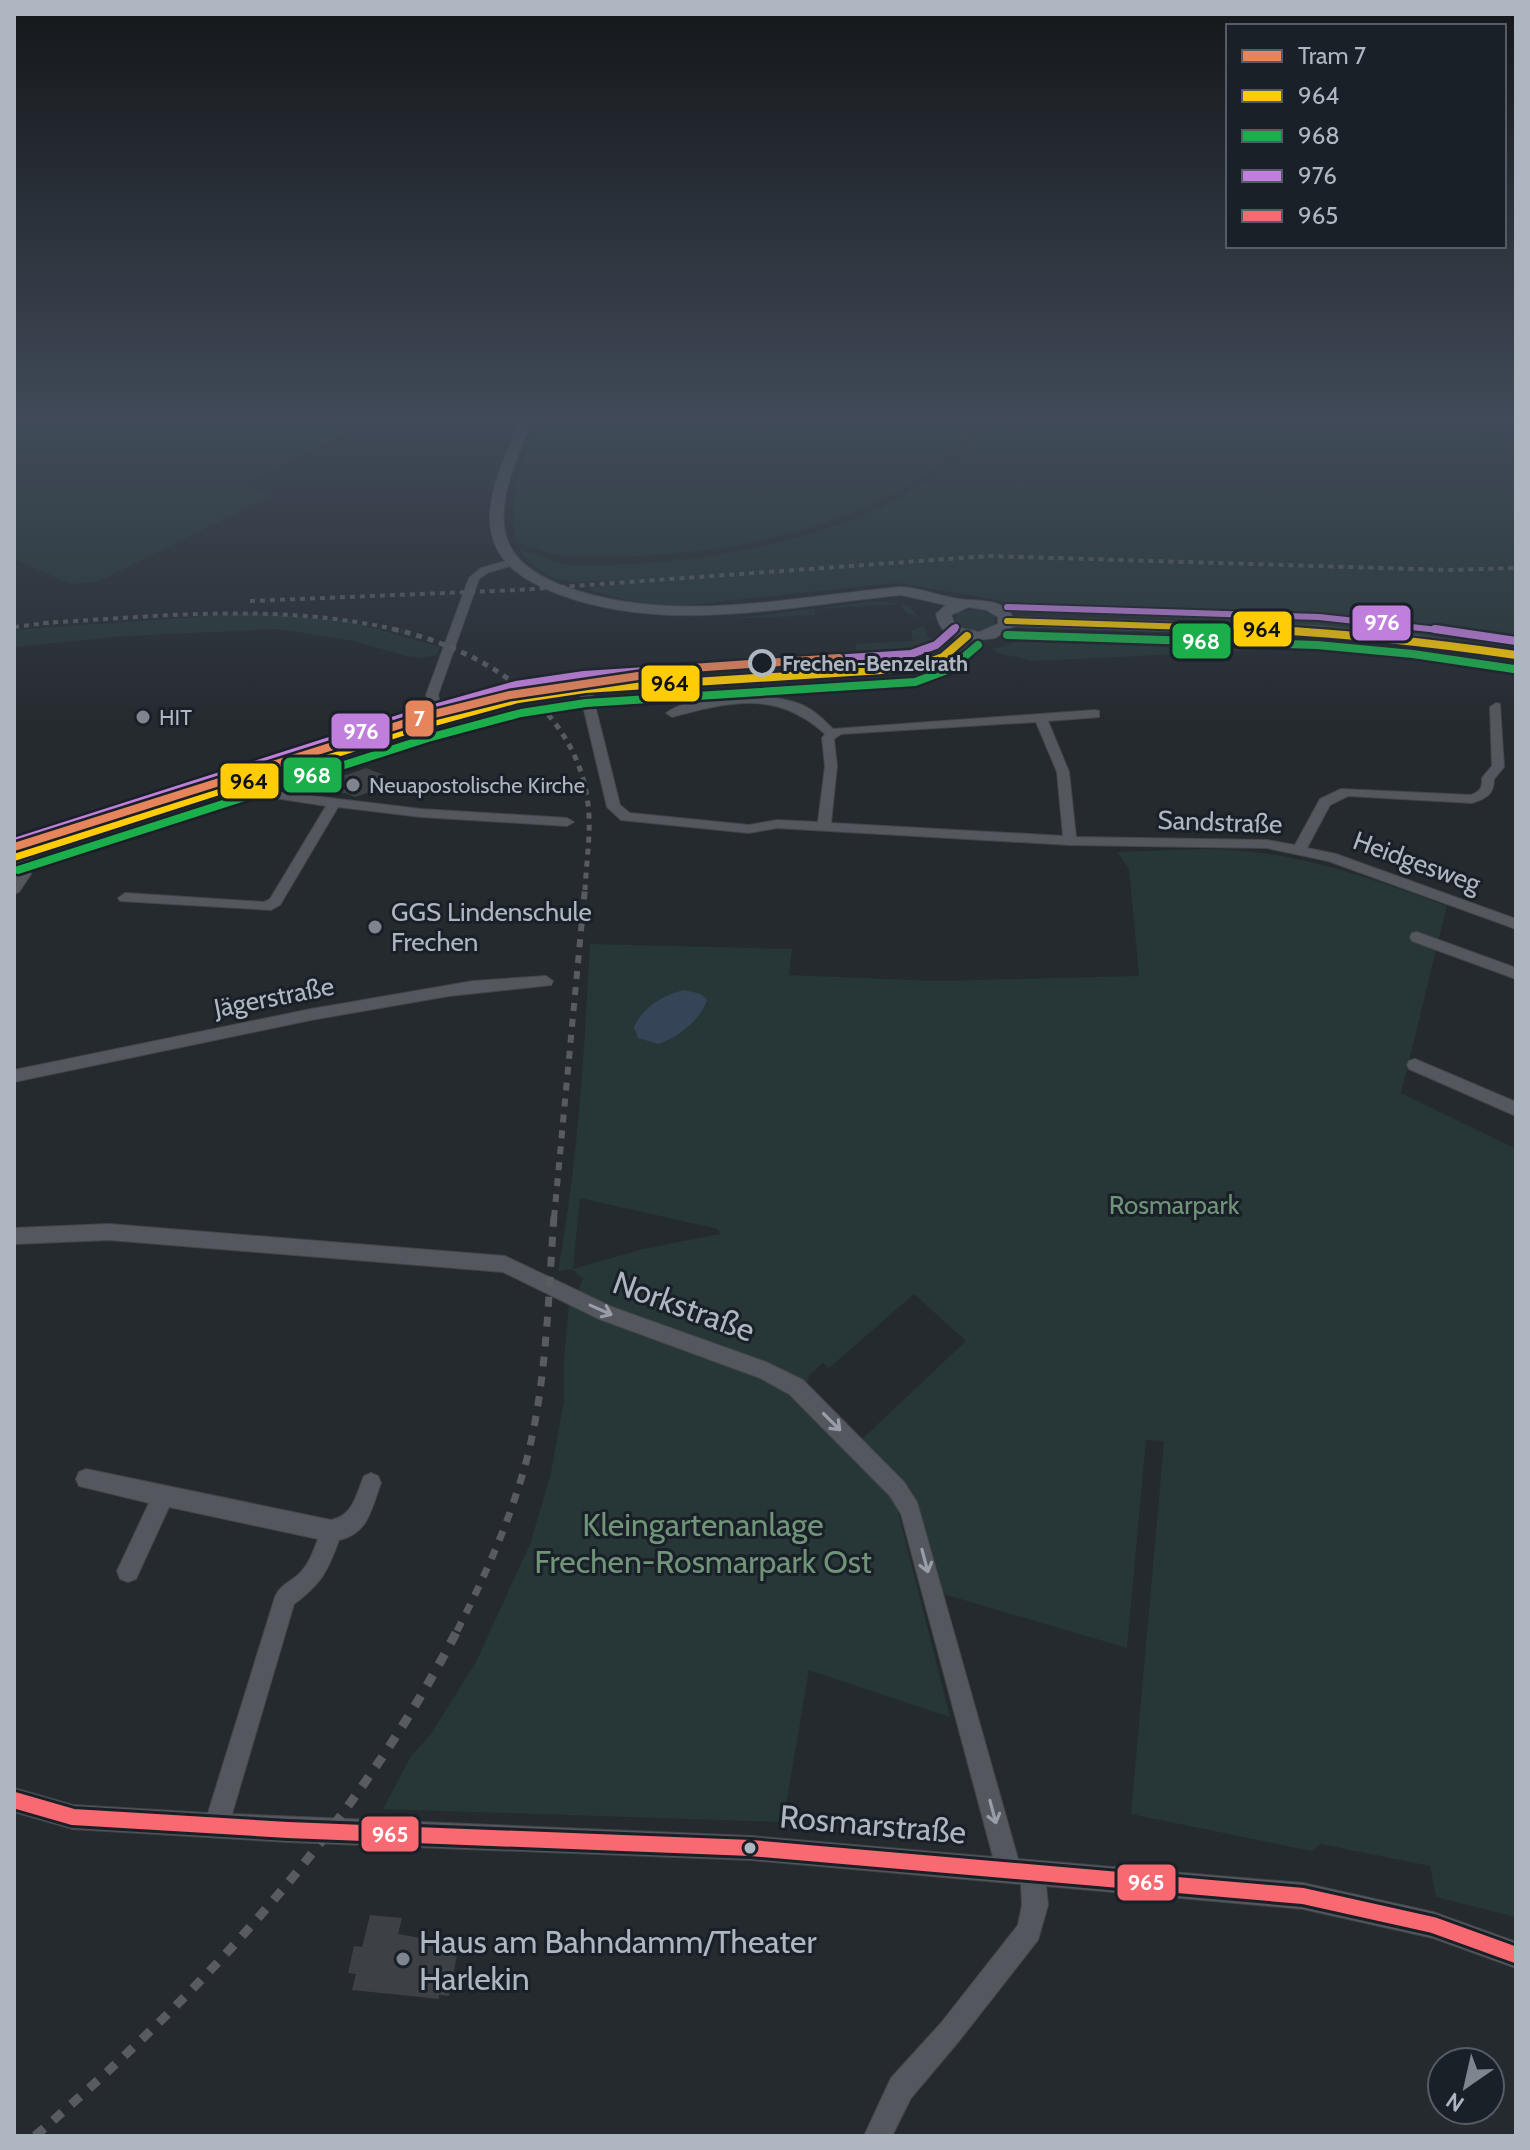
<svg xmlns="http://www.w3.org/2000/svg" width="1530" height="2150" viewBox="0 0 1530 2150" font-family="Cabin,sans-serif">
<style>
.green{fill:#273637;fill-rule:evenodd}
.water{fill:#364457}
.building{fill:#3d4146}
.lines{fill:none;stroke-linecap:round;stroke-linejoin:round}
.minor-casing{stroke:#42464a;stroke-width:2}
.secondary-casing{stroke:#42464a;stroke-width:2}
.minor{fill:#54585e;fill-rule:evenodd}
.secondary{fill:#585c62;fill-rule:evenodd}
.rail-far4{stroke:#585c61;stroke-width:4;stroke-dasharray:5 5;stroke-linecap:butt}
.rail-far3{stroke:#585c61;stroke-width:5;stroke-dasharray:6 6;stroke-linecap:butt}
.rail-far2{stroke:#585c61;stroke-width:6;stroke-dasharray:8 8;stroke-linecap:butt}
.rail-far1{stroke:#585c61;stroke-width:7;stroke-dasharray:10 10;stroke-linecap:butt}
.rail{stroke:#585c61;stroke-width:9;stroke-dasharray:12 12;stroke-linecap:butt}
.bus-1-far1-casing{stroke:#1a2028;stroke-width:10}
.bus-1-casing{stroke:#1a2028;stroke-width:13}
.bus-2-casing{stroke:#1a2028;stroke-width:13}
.bus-3-far1-casing{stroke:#1a2028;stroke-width:10}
.bus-3-casing{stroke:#1a2028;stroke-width:13}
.bus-4-casing{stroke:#1a2028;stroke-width:22}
.bus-1-far1{stroke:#ffcc06;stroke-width:6}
.bus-1{stroke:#ffcc06;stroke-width:8}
.bus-2{stroke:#1baf4b;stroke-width:8}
.bus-3-far1{stroke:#c07fdc;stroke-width:6}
.bus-3{stroke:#c07fdc;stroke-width:8}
.bus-4{stroke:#f96971;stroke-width:16}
.tram-1-casing{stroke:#1a2028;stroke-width:13}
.tram-1{stroke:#e6855c;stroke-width:8}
.oneway{stroke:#989ea8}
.stop-dot{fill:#1a2028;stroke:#aeb6c1;stroke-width:4}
.poi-dot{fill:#7e858e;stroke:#1a2028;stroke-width:3}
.bus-dot{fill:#aeb6c1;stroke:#1a2028;stroke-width:3}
.labels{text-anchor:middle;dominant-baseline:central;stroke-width:6;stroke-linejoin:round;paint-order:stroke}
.far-stop-label{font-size:22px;font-weight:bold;fill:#aeb6c1;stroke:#1a2028;text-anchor:start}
.far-poi-label{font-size:22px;fill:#aeb6c1;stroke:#1a2028;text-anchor:start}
.street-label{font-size:26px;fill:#aeb6c1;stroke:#1a2028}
.poi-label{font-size:26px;fill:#aeb6c1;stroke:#1a2028;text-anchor:start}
.park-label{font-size:26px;fill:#709478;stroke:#1a2028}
.near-street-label{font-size:32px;fill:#aeb6c1;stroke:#1a2028}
.near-park-label{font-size:32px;fill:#709478;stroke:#1a2028}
.near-poi-label{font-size:32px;fill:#aeb6c1;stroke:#1a2028;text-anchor:start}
.line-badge{stroke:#1a2028;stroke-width:3}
.badge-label{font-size:22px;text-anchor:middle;font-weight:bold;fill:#fff}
.pale-badge-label{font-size:22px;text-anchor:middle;font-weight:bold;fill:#111}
</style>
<rect width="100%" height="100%" fill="#252a2f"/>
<g class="green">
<polygon points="14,424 362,424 243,484 271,496 98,582 70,584 14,559"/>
<path d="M535,424H972V432C885,536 691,562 563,556C547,555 533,545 517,543C506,501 522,464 535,424Z"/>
<path d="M983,424H1265L1516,437V648L1371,628L1029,612L998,600L897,583L679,606L643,604L584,589L626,583C574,576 559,596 519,550C537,553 551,564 571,565C689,568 849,543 944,469C961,456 978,444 983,424Z"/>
<polygon points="876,601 908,605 919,617 906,613 901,604 815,609 815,615 729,619"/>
<polygon points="974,609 993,614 995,625 975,631 955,623 957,613"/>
<polygon points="252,613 348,621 440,647 437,655 421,658 406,656 354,641 277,629 125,636 14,647 14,630"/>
<path d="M923,626L929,638L938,641C920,668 878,664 850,665L859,660L855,644L913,641L911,631Z"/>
<path d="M1043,633L1306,639L1308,643L1302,648L1033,661L998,653L993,649C1011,646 1025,635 1043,633Z"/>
<path d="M1206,849C1295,850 1365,876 1447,906L1401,1093L1516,1149V1917L1436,1897L1430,1866L1321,1844L1311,1851L1131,1814L1164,1441L1146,1440L1127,1648L940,1593L916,1500L860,1441L966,1341L914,1294L829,1368L823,1363L810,1374L806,1387L577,1294L583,1279L572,1269L558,1271C578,1162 584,1054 590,944L792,949L789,975L937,981L1139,976L1129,869L1117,852ZM580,1198L718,1229L720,1234L643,1249L573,1269Z"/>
<polygon points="569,1305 634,1333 759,1377 784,1391 895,1500 950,1717 809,1670 783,1822 383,1809 411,1756 431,1734 476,1662 530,1544 550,1477 564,1401 564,1359"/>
</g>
<path class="water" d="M684,990L701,994L707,1000C701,1019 678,1038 658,1044L638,1038L634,1027C643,1007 663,995 684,990Z"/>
<g class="building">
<polygon points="366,768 384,775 379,789 355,797 345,793 322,792 328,775 346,775"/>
<polygon points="370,1915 402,1918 398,1934 459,1945 449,1996 439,1995 439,1999 352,1990 356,1974 348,1973 354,1946 362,1947"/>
</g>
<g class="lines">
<g class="minor-casing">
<g id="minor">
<polygon points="514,559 519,562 518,564 489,572 479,579 438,695 440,703 434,707 430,706 426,695 469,578 481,568"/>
<path d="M585,685L591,689L620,805L630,813L749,825L777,820L818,822L825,766L822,738L825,734C778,690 730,701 672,717L666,713C694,693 765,692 797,703C812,708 822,718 833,729L1095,710L1099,711V717L1048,721L1069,772L1076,837L1267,840L1295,845L1320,799L1341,789L1471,795C1481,791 1482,788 1482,778L1492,766L1490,707L1496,703L1500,704L1504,767L1494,779C1494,794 1486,799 1472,803L1348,796L1330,805L1307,848L1336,854L1516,919V929L1328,861L1267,848L1070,845L777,828L749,833L621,820L607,807L579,689ZM1036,722L1057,772L1063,836L831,823L837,766L834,739L841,734Z"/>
<polygon points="246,778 259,788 280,792 421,809 567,818 574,822 567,826 421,817 338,807 280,905 271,910 120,901 118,898 125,893 264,902 270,899 326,806 250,794 240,782"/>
<polygon points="25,849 32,853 31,874 19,892 14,894 18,853"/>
<polygon points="1417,932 1516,968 1516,979 1412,941 1410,937 1412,933"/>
<polygon points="546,976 553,981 551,985 449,996 311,1020 14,1082 14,1070 311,1009 473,981"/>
<polygon points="1415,1059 1516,1102 1516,1116 1409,1069 1407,1065 1409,1061"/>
<path d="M109,1224L505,1256L612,1307L766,1362L803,1380L904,1482L917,1502L1018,1859L1303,1883L1433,1912L1516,1942V1968L1433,1938L1303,1909L1046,1886L1048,1905L1038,1940L959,2041L911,2098L892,2136H864L891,2078L941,2023L1018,1925L1022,1905L1021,1884L751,1860L288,1842L73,1829L14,1812V1788L73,1805L208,1813L275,1597C280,1585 290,1582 299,1574C309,1564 313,1552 318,1539L169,1507L136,1579L128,1582L120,1579L117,1571L149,1503L79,1486L76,1479L79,1472L86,1469L331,1520C353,1516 356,1495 364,1476L371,1473L378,1476L381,1483C371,1509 369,1533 339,1540C328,1571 321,1584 294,1604L232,1814L751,1836L993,1857L901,1514L890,1496L789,1394L760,1378L599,1319L503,1272L109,1240L14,1244V1228Z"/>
</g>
</g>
<g class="secondary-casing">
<path id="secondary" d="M518,424H530C518,458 496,499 506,536C513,562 540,577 563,586C673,626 788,597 901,587C921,588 939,596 959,599C978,602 1001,597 1013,617L1318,626L1415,635L1516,650V660L1415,645L1318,636L1014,626L995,638L971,641L949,660L913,673L585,694L519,704L430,729L14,863V851L418,721L518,694L585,684L912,663L937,654L957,638C944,634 939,627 936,614L946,605L901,595C786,606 669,635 558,594C530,583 499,567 492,535C483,499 506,457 518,424ZM969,607L986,610L998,617V624L979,632L956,627L951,615Z"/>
</g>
<use href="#minor" class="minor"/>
<use href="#secondary" class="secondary"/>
<g class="rail-far4">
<polyline points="250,601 518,590 989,556 1448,570 1516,568"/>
<path d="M43,623C165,616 281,602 402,631"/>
<polyline points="14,627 55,622"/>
</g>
<path class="rail-far3" d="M393,629C485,650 584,710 589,816C590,841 586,866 585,890"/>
<polyline class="rail-far2" points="554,1218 585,888"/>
<path class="rail-far1" d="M457,1631C484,1578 509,1523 525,1466C547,1385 548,1299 554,1216"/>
<path class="rail" d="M35,2136C204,1991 355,1828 458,1629"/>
<g class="bus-1-far1-casing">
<polyline id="bus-1-far1" points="1007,621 1307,631"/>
</g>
<g class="bus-1-casing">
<g id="bus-1">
<path d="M1245,629C1336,632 1426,642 1516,655"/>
<polyline points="14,857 424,725 518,699 585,689 913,668 943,657 967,636"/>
</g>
</g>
<g class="bus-2-casing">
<g id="bus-2">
<polyline points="1007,635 1317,645 1413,654 1514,669"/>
<polyline points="18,870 428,738 521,713 586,703 915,682 950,669 978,645"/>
</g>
</g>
<g class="bus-3-far1-casing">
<g id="bus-3-far1">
<polyline points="1007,607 1319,617 1448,631"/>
<polyline points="952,631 956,627"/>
</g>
</g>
<g class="bus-3-casing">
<g id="bus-3">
<polyline points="1435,629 1516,641"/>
<polyline points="14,842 420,712 516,685 584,675 911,654 936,645 954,629"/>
</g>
</g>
<g class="bus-4-casing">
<polyline id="bus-4" points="14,1800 73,1817 288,1830 751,1848 1303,1896 1433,1925 1516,1955"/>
</g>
<use href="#bus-1-far1" class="bus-1-far1"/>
<use href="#bus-1" class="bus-1"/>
<use href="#bus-2" class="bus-2"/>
<use href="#bus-3-far1" class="bus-3-far1"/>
<use href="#bus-3" class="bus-3"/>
<use href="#bus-4" class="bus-4"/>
<g class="tram-1-casing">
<polyline id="tram-1" points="14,847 434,714 510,695 692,668 839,658"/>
</g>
<use href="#tram-1" class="tram-1"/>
</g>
<defs><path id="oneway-shaft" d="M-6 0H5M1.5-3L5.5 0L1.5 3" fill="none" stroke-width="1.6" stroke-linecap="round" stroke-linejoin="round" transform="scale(2)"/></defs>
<g class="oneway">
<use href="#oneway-shaft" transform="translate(601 1310) rotate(24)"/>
<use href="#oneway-shaft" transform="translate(832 1422) rotate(45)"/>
<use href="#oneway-shaft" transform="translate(925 1561) rotate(75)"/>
<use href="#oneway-shaft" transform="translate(993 1812) rotate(75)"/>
</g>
<linearGradient id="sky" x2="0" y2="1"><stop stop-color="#14171a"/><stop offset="0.58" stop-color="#404a58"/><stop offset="1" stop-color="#404a58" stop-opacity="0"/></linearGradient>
<rect width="1530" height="725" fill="url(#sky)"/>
<circle class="stop-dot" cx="762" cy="663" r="12"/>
<g class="poi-dot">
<circle cx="143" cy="717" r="8"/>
<circle cx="353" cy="785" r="8"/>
<circle cx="375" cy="927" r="8"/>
<circle cx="403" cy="1959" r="8"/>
</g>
<circle class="bus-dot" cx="750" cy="1848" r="7"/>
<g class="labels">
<g class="far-stop-label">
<text x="782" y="663">Frechen-Benzelrath</text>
</g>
<g class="far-poi-label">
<text x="159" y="717">HIT</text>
<text x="369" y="785">Neuapostolische Kirche</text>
</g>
<g class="street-label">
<text transform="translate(1220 822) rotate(2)">Sandstraße</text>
<text transform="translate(1417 862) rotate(20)">Heidgesweg</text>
<text transform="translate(274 997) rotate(-11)">Jägerstraße</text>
</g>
<g class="poi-label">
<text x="391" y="912">GGS Lindenschule<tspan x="391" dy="30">Frechen</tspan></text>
</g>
<g class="park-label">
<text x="1174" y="1205">Rosmarpark</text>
</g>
<g class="near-street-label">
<text transform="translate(684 1306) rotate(20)">Norkstraße</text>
<text transform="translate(873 1824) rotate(5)">Rosmarstraße</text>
</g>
<g class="near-park-label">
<text x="703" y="1524">Kleingartenanlage<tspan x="703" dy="37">Frechen-Rosmarpark Ost</tspan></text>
</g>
<g class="near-poi-label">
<text x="419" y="1941">Haus am Bahndamm/Theater<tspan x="419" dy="37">Harlekin</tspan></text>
</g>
</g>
<g class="line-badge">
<rect x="1351" y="604" width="61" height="38" rx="8" fill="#c07fdc"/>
<rect x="1232" y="610" width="61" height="38" rx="8" fill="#ffcc06"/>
<rect x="1171" y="622" width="61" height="38" rx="8" fill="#1baf4b"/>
<rect x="640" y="664" width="61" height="39" rx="8" fill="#ffcc06"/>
<rect x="404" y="699" width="31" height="39" rx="8" fill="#e6855c"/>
<rect x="330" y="712" width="61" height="38" rx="8" fill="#c07fdc"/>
<rect x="282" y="756" width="61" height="38" rx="8" fill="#1baf4b"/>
<rect x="219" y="762" width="61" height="38" rx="8" fill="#ffcc06"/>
<rect x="360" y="1815" width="60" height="38" rx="8" fill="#f96971"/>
<rect x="1116" y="1863" width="61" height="39" rx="8" fill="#f96971"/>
</g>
<g class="badge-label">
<text x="1382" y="630">976</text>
<text x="1201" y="649">968</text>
<text x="419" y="726">7</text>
<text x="361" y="739">976</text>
<text x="312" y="783">968</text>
<text x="390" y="1842">965</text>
<text x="1146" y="1890">965</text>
</g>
<g class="pale-badge-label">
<text x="1262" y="637">964</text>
<text x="670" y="691">964</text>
<text x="249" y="789">964</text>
</g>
<rect width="1530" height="2150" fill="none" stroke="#aeb6c1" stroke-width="32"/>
<rect x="1226" y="24" width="280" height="224" fill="#1a2028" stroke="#555c65" stroke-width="2"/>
<rect x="1242" y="50" width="40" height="12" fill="#e6855c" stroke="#555c65" stroke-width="2"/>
<text x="1298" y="64" font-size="24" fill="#aeb6c1">Tram 7</text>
<rect x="1242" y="90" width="40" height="12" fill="#ffcc06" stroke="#555c65" stroke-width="2"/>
<text x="1298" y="104" font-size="24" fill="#aeb6c1">964</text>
<rect x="1242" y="130" width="40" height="12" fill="#1baf4b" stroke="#555c65" stroke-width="2"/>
<text x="1298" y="144" font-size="24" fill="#aeb6c1">968</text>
<rect x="1242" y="170" width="40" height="12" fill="#c07fdc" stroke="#555c65" stroke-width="2"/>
<text x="1298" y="184" font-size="24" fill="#aeb6c1">976</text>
<rect x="1242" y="210" width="40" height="12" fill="#f96971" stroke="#555c65" stroke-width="2"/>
<text x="1298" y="224" font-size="24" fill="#aeb6c1">965</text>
<g transform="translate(1466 2086) rotate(214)"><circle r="38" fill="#1a2028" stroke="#555c65" stroke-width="2"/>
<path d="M0-6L14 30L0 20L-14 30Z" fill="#7e858e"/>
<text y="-12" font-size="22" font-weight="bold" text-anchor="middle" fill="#aeb6c1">N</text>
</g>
</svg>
